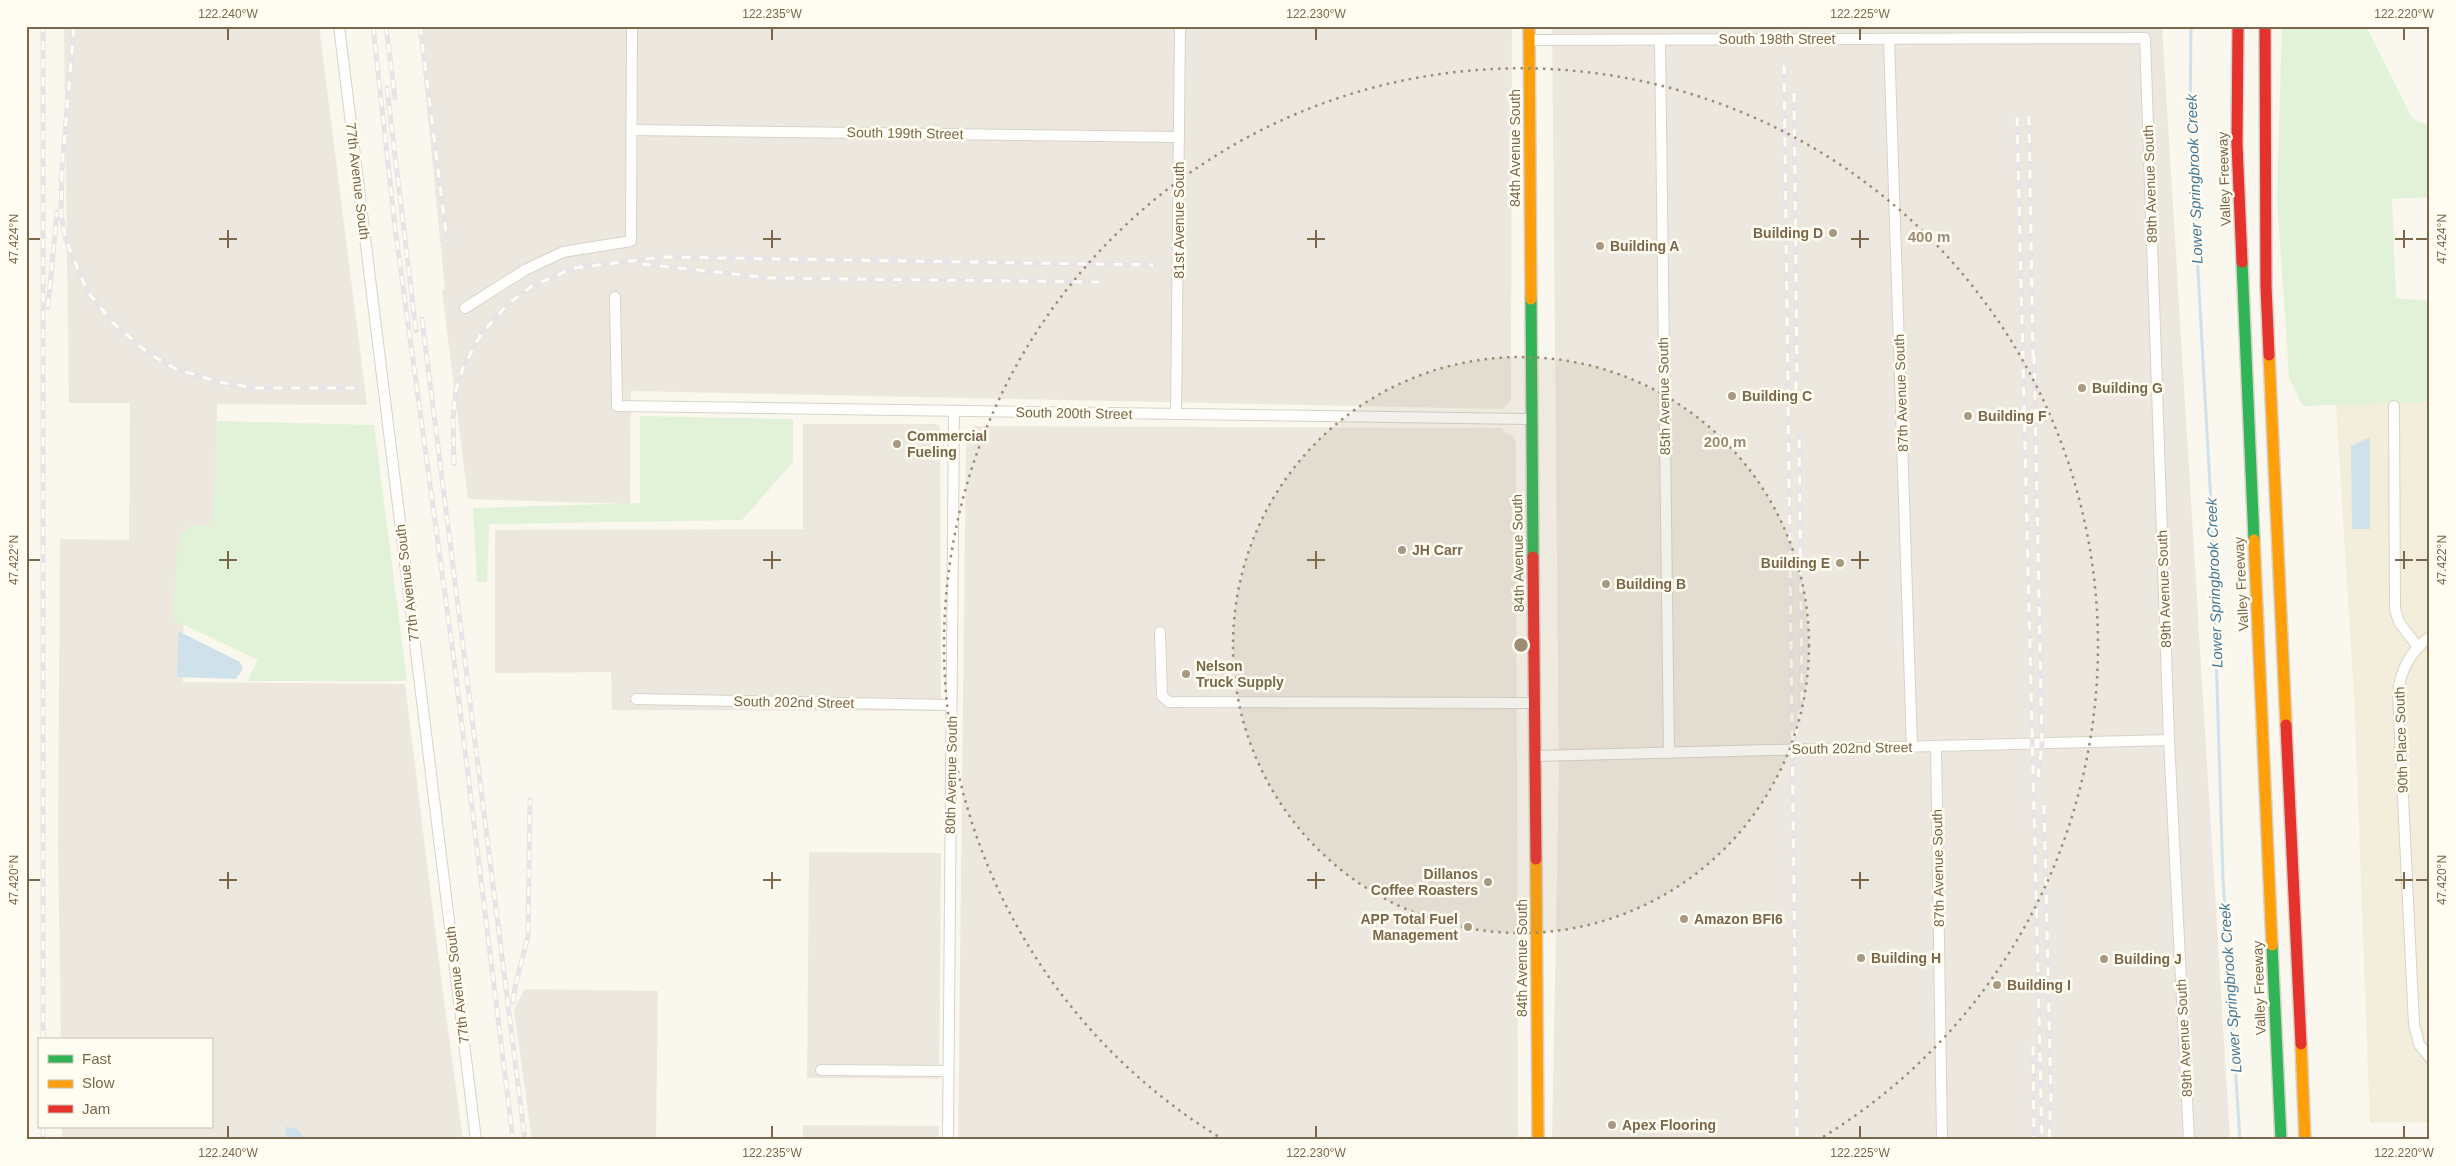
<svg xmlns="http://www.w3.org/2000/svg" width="2456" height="1166" viewBox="0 0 2456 1166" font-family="Helvetica,sans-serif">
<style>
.residential{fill:#f3eddc}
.industrial{fill:#ede8df}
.green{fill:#e2f2d8}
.water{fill:#cfe2eb}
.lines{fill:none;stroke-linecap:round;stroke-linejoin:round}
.stream{stroke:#cfe2eb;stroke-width:3}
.street-casing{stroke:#d7d3c9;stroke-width:12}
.fast-casing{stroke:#d8d3c9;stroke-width:14}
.slow-casing{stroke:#d8d3c9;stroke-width:14}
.jam-casing{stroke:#d8d3c9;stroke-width:14}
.street{stroke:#fefefc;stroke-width:10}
.fast{stroke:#30b455;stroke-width:11}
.slow{stroke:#ff9f0a;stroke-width:11}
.jam{stroke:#e5322d;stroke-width:11}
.rail-casing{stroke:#e7e3e6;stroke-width:5}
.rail{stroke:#fffdf2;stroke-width:3;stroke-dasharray:9;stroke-linecap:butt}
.ticks{fill:none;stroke:#7b674a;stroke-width:2}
.ring{fill:none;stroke:#9c8c75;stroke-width:2.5;stroke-dasharray:2.5 5}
.poi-dot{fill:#a79983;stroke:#fffdf2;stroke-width:2}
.labels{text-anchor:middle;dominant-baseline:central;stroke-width:5;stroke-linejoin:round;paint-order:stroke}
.street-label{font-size:14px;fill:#7b674a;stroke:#fffdf2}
.poi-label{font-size:14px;font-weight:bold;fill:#7b674a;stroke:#fffdf2;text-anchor:start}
.water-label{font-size:15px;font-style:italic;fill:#457897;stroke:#fffdf2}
.centre{fill:#9c8c75;stroke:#fffdf2;stroke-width:2.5}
.ring-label{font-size:15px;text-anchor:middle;font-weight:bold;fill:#9c8c75;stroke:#fffdf2;stroke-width:5;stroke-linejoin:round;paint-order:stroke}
.neatline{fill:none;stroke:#7b674a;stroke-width:2}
.ticks-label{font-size:12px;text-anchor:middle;fill:#7b674a}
</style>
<rect width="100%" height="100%" fill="#faf7ee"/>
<polygon class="residential" points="2430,402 2430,1122 2370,1123 2354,696 2336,405"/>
<g class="industrial">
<polygon points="64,26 319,26 367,405 217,404 216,545 184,545 183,682 405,684 442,985 463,1140 62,1140 62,1127 211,1127 211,1040 61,1040 58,844 60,539 129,540 130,403 69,403"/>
<polygon points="419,26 1512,26 1511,400 1503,409 631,391 630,504 468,499 442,291 445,289"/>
<polygon points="1552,26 2162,26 2230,1140 1552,1140 1559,772"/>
<polygon points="803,424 936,424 940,426 941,711 612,710 611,672 495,673 495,530 803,529"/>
<polygon points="973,426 1501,428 1504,432 1514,437 1516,445 1518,1140 958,1140 966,441 967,433"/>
<polygon points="809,852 941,853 939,1079 807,1078"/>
<polygon points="525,989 658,991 656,1140 532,1140 514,1010"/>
<polygon points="803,1125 939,1126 939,1140 803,1140"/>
</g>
<g class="green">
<polygon points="2282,26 2370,26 2368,30 2412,118 2430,127 2430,197 2392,199 2396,298 2430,301 2430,402 2303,406 2289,378 2277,197"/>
<polygon points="640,416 793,419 793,462 742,520 489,524 487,582 477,582 473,508 640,503"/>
<polygon points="217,421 374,425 407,681 247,681 258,660 172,619 179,535 192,526 212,525"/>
</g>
<g class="water">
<polygon points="2370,437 2370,529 2352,529 2351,446"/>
<polygon points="178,631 240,662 243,669 236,679 177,677"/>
<path d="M285,1127C296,1127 301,1130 304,1140H286Z"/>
</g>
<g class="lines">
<polyline class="stream" points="2191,26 2190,128 2212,522 2223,879 2240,1140"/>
<g class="street-casing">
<g id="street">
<polyline points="339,26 476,1140"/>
<polyline points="1889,39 1912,747"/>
<polyline points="1529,40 2145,38 2169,740 2189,1140"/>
<polyline points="1660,40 1669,753"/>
<polyline points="632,130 1179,137"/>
<polyline points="615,297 617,406 1531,419"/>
<polyline points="465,308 525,270 563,252 631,241 632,26"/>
<polyline points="2394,406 2395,609 2399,622 2417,646"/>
<polyline points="1176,414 1180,26"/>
<polyline points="1160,632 1162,696 1169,702 1535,703"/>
<path d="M2430,637C2411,650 2399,672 2398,695L2414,1024L2419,1044L2430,1058"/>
<polyline points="636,699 951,705"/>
<polyline points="1936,746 1942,1140"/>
<polyline points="1536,756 2169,740"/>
<polyline points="821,1070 948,1071"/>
<polyline points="948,1140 954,411"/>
</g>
</g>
<g class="fast-casing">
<g id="fast">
<polyline points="2242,262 2254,540"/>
<polyline points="1531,299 1533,557"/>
<polyline points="2272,945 2281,1140"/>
</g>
</g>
<g class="slow-casing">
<g id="slow">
<polyline points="1529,26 1531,299"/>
<polyline points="2269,355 2286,725"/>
<polyline points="2254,540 2272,945"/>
<polyline points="1536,859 1538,1140"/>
<polyline points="2301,1044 2305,1140"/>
</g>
</g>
<g class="jam-casing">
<g id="jam">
<polyline points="2238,26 2237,144 2242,262"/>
<polyline points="2265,26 2266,286 2269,355"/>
<polyline points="1533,557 1536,859"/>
<polyline points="2286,725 2301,1044"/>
</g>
</g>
<use href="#street" class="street"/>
<use href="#fast" class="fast"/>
<use href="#slow" class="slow"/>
<use href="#jam" class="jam"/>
<g class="rail-casing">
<g id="rail">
<polyline points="373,26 395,228 453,653 513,1140"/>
<polyline points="386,26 395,98"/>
<polyline points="420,26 447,241"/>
<polyline points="1784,65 1797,1140"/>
<polyline points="387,88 416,331"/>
<polyline points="1794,93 1797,372 1795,398"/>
<polyline points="2029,116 2033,361"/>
<polyline points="2017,117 2042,1140"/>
<polyline points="62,173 61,216 66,240 87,291 113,323 148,353 176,369 219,382 255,388 358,388"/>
<polyline points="61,180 74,26"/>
<polyline points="642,264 771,278 1099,282"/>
<polyline points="48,307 57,212"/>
<polyline points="422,319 525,1140"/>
<polyline points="2034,355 2042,744 2038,777"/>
<polyline points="454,464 453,418 456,390 463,368 481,334 508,304 532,286 574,268 662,257 1153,265"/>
<polyline points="1796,736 1802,697 1799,435"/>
<polyline points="2044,805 2051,1097 2049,1140"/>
<polyline points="513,1002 515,987 528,936 530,800"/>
<polyline points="43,1040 43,26"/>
<polyline points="2033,1046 2034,1140"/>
<polyline points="43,1127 43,1140"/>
</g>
</g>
<use href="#rail" class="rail"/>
</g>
<path class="ticks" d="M228,28V40M772,28V40M1316,28V40M1860,28V40M2404,28V40M228,230V248M772,230V248M1316,230V248M1860,230V248M2404,230V248M28,239H40M219,239H237M763,239H781M1307,239H1325M1851,239H1869M2395,239H2413M2416,239H2428M228,551V569M772,551V569M1316,551V569M1860,551V569M2404,551V569M28,560H40M219,560H237M763,560H781M1307,560H1325M1851,560H1869M2395,560H2413M2416,560H2428M228,872V889M772,872V889M1316,872V889M1860,872V889M2404,872V889M28,880H40M219,880H237M763,880H781M1307,880H1325M1851,880H1869M2395,880H2413M2416,880H2428M228,1126V1138M772,1126V1138M1316,1126V1138M1860,1126V1138M2404,1126V1138"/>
<circle cx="1521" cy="645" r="288" fill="#9c8c75" fill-opacity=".12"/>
<g class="ring">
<circle cx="1521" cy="645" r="288"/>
<path d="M1224 1140A577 577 0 1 1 1818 1140"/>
</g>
<g class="poi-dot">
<circle cx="1833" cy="233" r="5"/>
<circle cx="1600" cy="246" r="5"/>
<circle cx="2082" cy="388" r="5"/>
<circle cx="1732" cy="396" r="5"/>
<circle cx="1968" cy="416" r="5"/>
<circle cx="897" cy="444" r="5"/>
<circle cx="1402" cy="550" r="5"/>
<circle cx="1840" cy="563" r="5"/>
<circle cx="1606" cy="584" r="5"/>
<circle cx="1186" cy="674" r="5"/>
<circle cx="1488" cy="882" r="5"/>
<circle cx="1684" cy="919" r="5"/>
<circle cx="1468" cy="927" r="5"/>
<circle cx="1861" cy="958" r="5"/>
<circle cx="2104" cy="959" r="5"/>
<circle cx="1997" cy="985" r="5"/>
<circle cx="1612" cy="1125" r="5"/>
</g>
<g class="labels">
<g class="street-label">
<text x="1777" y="39">South 198th Street</text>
<text transform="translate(905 133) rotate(1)">South 199th Street</text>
<text transform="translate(1515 148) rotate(-90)">84th Avenue South</text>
<text transform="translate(2224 179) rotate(-92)">Valley Freeway</text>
<text transform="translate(358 181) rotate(83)">77th Avenue South</text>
<text transform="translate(2150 184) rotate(-92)">89th Avenue South</text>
<text transform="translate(1179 220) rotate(-90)">81st Avenue South</text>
<text transform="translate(1901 393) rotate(-92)">87th Avenue South</text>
<text transform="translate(1664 396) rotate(-91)">85th Avenue South</text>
<text transform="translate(1074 413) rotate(1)">South 200th Street</text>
<text transform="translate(1518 553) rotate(-91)">84th Avenue South</text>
<text transform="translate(407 583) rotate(-97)">77th Avenue South</text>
<text transform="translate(2241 584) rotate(-93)">Valley Freeway</text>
<text transform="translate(2164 589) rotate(-92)">89th Avenue South</text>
<text transform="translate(794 702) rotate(1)">South 202nd Street</text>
<text transform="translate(2401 740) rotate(-92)">90th Place South</text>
<text transform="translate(1852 748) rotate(-1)">South 202nd Street</text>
<text transform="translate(951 775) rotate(-89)">80th Avenue South</text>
<text transform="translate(1938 868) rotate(-91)">87th Avenue South</text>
<text transform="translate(1522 958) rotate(-90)">84th Avenue South</text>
<text transform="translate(457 985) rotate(-97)">77th Avenue South</text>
<text transform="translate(2259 988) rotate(-92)">Valley Freeway</text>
<text transform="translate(2184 1038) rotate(-93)">89th Avenue South</text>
</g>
<g class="poi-label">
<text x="1823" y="233" text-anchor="end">Building D</text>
<text x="1610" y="246">Building A</text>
<text x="2092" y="388">Building G</text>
<text x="1742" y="396">Building C</text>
<text x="1978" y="416">Building F</text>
<text x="907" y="436">Commercial<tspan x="907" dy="16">Fueling</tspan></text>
<text x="1412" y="550">JH Carr</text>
<text x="1830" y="563" text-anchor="end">Building E</text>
<text x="1616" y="584">Building B</text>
<text x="1196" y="666">Nelson<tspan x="1196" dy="16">Truck Supply</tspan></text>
<text x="1478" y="874" text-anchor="end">Dillanos<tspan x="1478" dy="16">Coffee Roasters</tspan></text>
<text x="1458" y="919" text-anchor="end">APP Total Fuel<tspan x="1458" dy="16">Management</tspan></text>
<text x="1694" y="919">Amazon BFI6</text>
<text x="1871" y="958">Building H</text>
<text x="2114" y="959">Building J</text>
<text x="2007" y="985">Building I</text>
<text x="1622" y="1125">Apex Flooring</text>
</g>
<g class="water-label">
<text transform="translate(2194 179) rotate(-92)">Lower Springbrook Creek</text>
<text transform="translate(2214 583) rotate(-92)">Lower Springbrook Creek</text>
<text transform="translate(2230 988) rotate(-94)">Lower Springbrook Creek</text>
</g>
</g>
<circle cx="1521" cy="645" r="8" class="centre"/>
<g class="ring-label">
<text x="1929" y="242">400 m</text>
<text x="1725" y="447">200 m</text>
</g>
<rect width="2456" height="1166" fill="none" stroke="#fffdf2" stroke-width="55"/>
<rect x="38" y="1038" width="175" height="90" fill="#fffdf2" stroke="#cac1af"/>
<rect x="48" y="1055" width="25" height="8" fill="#30b455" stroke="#cac1af"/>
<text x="82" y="1064" font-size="15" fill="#7b674a">Fast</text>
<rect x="48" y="1080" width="25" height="8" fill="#ff9f0a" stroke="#cac1af"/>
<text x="82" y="1088" font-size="15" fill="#7b674a">Slow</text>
<rect x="48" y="1105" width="25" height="8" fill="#e5322d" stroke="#cac1af"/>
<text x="82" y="1114" font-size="15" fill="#7b674a">Jam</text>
<rect x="28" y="28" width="2400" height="1110" class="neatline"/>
<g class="ticks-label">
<text x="228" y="18">122.240°W</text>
<text x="772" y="18">122.235°W</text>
<text x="1316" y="18">122.230°W</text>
<text x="1860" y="18">122.225°W</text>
<text x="2404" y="18">122.220°W</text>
<text transform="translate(14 239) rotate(-90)" y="4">47.424°N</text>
<text transform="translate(2442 239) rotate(-90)" y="4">47.424°N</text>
<text transform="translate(14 560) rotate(-90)" y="4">47.422°N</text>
<text transform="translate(2442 560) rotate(-90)" y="4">47.422°N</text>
<text transform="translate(14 880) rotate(-90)" y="4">47.420°N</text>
<text transform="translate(2442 880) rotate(-90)" y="4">47.420°N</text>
<text x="228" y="1157">122.240°W</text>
<text x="772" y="1157">122.235°W</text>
<text x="1316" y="1157">122.230°W</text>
<text x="1860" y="1157">122.225°W</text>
<text x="2404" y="1157">122.220°W</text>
</g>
</svg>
